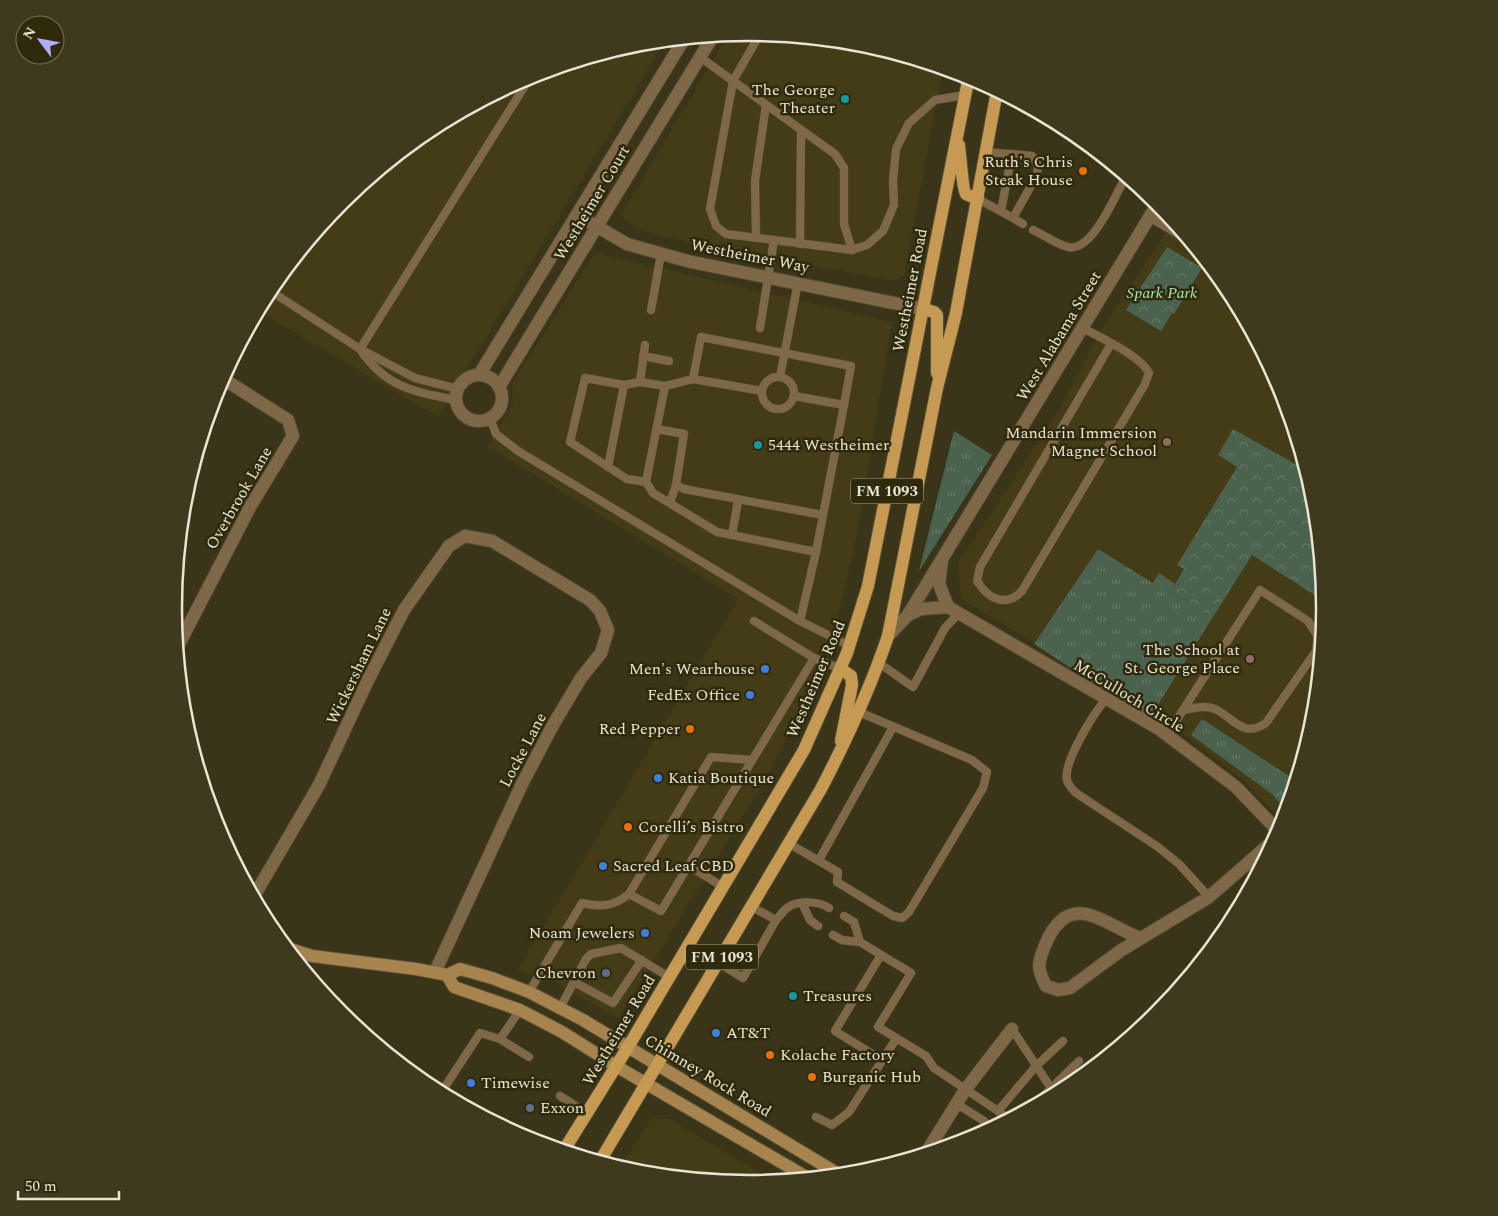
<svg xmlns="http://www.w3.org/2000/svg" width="1498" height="1216" viewBox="0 0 1498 1216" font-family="Spectral,serif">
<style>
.built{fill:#443b17}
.grass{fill:url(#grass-tufts)}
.park{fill:url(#park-crowns)}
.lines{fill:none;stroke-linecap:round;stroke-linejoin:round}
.service-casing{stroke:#565036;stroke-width:9}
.minor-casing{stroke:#565036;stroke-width:14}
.tertiary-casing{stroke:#565036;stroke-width:14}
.secondary-casing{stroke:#565036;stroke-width:14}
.primary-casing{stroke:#565036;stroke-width:14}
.service{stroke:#7e6847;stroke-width:8}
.minor{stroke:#7e6847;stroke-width:12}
.tertiary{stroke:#7e6847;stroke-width:12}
.secondary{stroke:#a7844e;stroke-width:12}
.primary{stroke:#c69a52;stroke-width:12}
.culture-dot{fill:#0f9aa8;stroke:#302a0d;stroke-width:2}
.food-dot{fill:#e8710a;stroke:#302a0d;stroke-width:2}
.education-dot{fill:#8d6e63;stroke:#302a0d;stroke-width:2}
.shop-dot{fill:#3f7fe0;stroke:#302a0d;stroke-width:2}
.service-dot{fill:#5c6f8a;stroke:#302a0d;stroke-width:2}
.labels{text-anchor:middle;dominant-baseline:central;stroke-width:5;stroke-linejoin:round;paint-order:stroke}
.shield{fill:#302a0d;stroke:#b2ad99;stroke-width:1}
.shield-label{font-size:15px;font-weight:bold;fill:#e9e5d5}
.poi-label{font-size:16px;fill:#e9e5d5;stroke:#302a0d;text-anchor:start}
.street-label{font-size:16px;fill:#e9e5d5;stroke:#302a0d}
.park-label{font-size:16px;font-style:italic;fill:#a7e4b2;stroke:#302a0d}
.rim{fill:none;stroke:#e9e5d5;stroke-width:2.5}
</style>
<defs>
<pattern id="grass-tufts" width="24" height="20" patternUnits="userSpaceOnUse" patternTransform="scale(1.25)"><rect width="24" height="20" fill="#4b624f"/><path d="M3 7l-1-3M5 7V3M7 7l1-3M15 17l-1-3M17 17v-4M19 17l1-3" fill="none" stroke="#657867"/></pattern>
<pattern id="park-crowns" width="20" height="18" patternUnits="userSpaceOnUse" patternTransform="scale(1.25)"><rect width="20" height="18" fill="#4b624f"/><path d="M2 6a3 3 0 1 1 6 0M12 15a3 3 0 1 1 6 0" fill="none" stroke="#657867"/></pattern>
</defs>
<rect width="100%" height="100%" fill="#3a3418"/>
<g class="built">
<polygon points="749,33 862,44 943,68 904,276 894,281 665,237 637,229 621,215 728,35"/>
<polygon points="665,41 438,417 258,311 271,288 342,201 430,129 529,76 637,44"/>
<polygon points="1173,222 1228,289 1281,388 1313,496 1324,608 1313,721 1283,822 1242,779 1164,719 961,599 958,563 1058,411 1103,327"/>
<polygon points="595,253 892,322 855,545 837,620 794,724 757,794 618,1018 553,981 518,970 738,599 487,446 513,406 512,384"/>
<polygon points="651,1119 669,1119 775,1181 749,1183 636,1172 620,1167"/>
</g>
<g class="grass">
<polygon points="954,431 992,455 919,571"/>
<polygon points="1098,549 1153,583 1159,573 1175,584 1171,591 1213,617 1149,719 1034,644"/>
<polygon points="1202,719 1295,780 1286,810 1272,794 1191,735"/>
</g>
<g class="park">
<polygon points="1167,247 1202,268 1174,314 1172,313 1161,331 1126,310"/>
<polygon points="1233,429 1306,470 1313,496 1324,601 1252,555 1213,617 1171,591 1184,569 1177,565 1237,467 1218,455"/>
</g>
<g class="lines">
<g class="service-casing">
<g id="service">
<polyline points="760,34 733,81 835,154 844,168 844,224 852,250"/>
<polyline points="700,57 733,81 710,209 716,226 726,234 852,250 867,245 883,231 894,205 893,181 896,149 909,123 935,100 965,95"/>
<polyline points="978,199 1013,218 1037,175 1038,165 1032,156 986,152"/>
<polyline points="1001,211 1012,154"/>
<polyline points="1149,217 1188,240"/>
<polyline points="1013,218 1023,224"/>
<path d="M1033,230C1044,235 1056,244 1068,247C1092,253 1116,194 1126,176"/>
<polyline points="756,238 755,181 766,105"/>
<polyline points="800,244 801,130"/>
<polyline points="269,290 360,349 415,378 458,389"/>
<polyline points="651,310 661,254"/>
<polyline points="760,328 774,240"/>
<path d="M1083,328C1101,338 1141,356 1149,373L1145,384L1022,591C1006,608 988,599 977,581L980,567L1111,344"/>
<polyline points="360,349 531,76"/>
<path d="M360,349C385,387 414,392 456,400"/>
<polyline points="643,356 669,361"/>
<polyline points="780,377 798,282"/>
<circle cx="778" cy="393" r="16"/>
<polyline points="693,379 701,337 851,366 844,405"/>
<polyline points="640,382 645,345"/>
<polyline points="762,391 693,379 665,386 640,382 624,385 585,378 570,442 627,479 646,482 653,493 717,532 816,552 844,405 794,396"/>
<polyline points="490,418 496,434 518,451 800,621 850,646"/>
<polyline points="657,429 684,434 676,485 670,503"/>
<polyline points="608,467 624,385"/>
<polyline points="646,482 665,386"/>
<polyline points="676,485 684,489 823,515"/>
<polyline points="732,535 738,501"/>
<polyline points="754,621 814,658 841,669"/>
<polyline points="800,621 816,552"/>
<polyline points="879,663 913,687 945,628 959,613"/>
<path d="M1106,699C1094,713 1063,762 1067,780C1068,785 1073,790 1076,793L1158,847L1179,864L1209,897"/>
<path d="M1167,735L1260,590L1308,621L1317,635V644L1316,651L1266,723C1243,739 1234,718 1215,709C1205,705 1193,708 1183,710"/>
<polyline points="788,843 838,872 837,882 893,916 902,918 909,912 983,788 987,772 972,760 859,712"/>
<polyline points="819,860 893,727"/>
<polyline points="688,865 723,887"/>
<polyline points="629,894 661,911 814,658"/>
<polyline points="802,903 810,920 818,926"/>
<path d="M752,907L776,920C780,916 783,911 787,908C798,900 819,901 829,908"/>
<polyline points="844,916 854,922 860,942"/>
<polyline points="833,935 842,940 860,942 911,973 878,1027 926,1056 934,1068 998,1111 1036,1066 1063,1041"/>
<polyline points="881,955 835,1031 882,1060"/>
<polyline points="719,963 743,978 776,920"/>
<polyline points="574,982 613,1003 642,960"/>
<path d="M529,992L582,903C601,907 613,907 629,894L711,757L752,760"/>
<polyline points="560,1008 586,959 591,954 621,948 669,977"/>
<polyline points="1012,1029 1051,1088"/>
<polyline points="500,1039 520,1010"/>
<polyline points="441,1093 480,1033 500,1039 529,1057"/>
<polyline points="560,1096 587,1113"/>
<polyline points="957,1104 984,1121 990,1129"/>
<polyline points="1034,1105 1079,1061"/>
<polyline points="998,1111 1008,1119"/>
<polyline points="816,1117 832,1125 849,1112 896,1039"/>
</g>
</g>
<g class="minor-casing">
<g id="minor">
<polyline points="577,215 627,244 687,261 923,309"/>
<polyline points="479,375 684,39"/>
<circle cx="479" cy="398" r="23"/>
<polyline points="499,387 713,36"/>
<polyline points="942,560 939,584 948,607 1159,729 1236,787 1279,832"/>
<polyline points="908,615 921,609 948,607"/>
<polyline points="177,648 250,507 293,436 288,420 222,378"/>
<polyline points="254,896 319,785 368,680 404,610 449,546 465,536 492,541 590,600 600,611 608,630 601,653 581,678 553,725 522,784 435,972"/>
<path d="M1140,938C1102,923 1070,889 1046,943C1038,962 1036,967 1046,986L1058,990L1070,988L1120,951L1209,897L1274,840"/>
<polyline points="926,1153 965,1090 1012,1029"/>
</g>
</g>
<g class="tertiary-casing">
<polyline id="tertiary" points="888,636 908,615 1158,203"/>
</g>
<g class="secondary-casing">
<g id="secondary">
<polyline points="287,948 312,956 416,969 447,975 460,969 492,978 529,992 583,1020 840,1175"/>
<polyline points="447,975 454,987 520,1010 562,1032 616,1066 808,1178"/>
</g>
</g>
<g class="primary-casing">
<g id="primary">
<path d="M959,145C960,153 963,191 966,194C969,196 975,197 978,199"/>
<polyline points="923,309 934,312 937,315 937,373"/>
<polyline points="841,669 851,676 852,685 841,741"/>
<polyline points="564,1150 628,1047 804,750 847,653 868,586 969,76"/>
<path d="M600,1161L821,789C847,739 870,689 888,636L937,388L956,313L997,91"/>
</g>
</g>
<use href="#service" class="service"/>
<use href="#minor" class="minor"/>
<use href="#tertiary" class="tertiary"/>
<use href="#secondary" class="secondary"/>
<use href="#primary" class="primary"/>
</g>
<g class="culture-dot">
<circle cx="845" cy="99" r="5"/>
<circle cx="758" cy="445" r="5"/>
<circle cx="793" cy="996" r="5"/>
</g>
<g class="food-dot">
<circle cx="1083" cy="171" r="5"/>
<circle cx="690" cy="729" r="5"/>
<circle cx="628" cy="827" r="5"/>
<circle cx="770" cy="1055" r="5"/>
<circle cx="812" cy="1077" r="5"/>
</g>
<g class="education-dot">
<circle cx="1167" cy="442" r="5"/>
<circle cx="1250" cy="659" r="5"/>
</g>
<g class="shop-dot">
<circle cx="765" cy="669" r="5"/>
<circle cx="750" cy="695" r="5"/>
<circle cx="658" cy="778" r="5"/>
<circle cx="603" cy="866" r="5"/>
<circle cx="645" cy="933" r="5"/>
<circle cx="716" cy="1033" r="5"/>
<circle cx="471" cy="1083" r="5"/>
</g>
<g class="service-dot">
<circle cx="606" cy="973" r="5"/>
<circle cx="530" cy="1108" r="5"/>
</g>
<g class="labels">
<g class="shield">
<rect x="851" y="478.5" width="72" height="25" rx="4"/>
<rect x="686" y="944.5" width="72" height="25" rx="4"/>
</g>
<g class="shield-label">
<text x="887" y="491">FM 1093</text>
<text x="722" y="957">FM 1093</text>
</g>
<g class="poi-label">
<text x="835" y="90" text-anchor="end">The George<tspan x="835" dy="18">Theater</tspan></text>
<text x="1073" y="162" text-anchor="end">Ruth's Chris<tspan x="1073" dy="18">Steak House</tspan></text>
<text x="1157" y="433" text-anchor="end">Mandarin Immersion<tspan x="1157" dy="18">Magnet School</tspan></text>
<text x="768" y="445">5444 Westheimer</text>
<text x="1240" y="650" text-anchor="end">The School at<tspan x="1240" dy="18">St. George Place</tspan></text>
<text x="755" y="669" text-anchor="end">Men's Wearhouse</text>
<text x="740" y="695" text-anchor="end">FedEx Office</text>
<text x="680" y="729" text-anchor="end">Red Pepper</text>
<text x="668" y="778">Katia Boutique</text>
<text x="638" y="827">Corelli’s Bistro</text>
<text x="613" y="866">Sacred Leaf CBD</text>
<text x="635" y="933" text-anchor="end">Noam Jewelers</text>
<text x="596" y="973" text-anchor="end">Chevron</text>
<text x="803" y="996">Treasures</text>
<text x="726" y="1033">AT&amp;T</text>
<text x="780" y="1055">Kolache Factory</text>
<text x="822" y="1077">Burganic Hub</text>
<text x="481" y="1083">Timewise</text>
<text x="540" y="1108">Exxon</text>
</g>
<g class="street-label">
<text transform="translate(592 203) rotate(-59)">Westheimer Court</text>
<text transform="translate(750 256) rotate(11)">Westheimer Way</text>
<text transform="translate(910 290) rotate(-79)">Westheimer Road</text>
<text transform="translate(1059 336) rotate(-59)">West Alabama Street</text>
<text transform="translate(239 498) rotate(-60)">Overbrook Lane</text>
<text transform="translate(359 666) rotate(-64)">Wickersham Lane</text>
<text transform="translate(816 679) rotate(-67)">Westheimer Road</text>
<text transform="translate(1129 696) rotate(31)">McCulloch Circle</text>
<text transform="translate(523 750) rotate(-62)">Locke Lane</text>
<text transform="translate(619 1030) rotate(-59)">Westheimer Road</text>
<text transform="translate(708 1076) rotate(31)">Chimney Rock Road</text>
</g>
<g class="park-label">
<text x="1162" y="293">Spark Park</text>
</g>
</g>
<path d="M0 0H1498V1216H0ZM182 608a567 567 0 1 1 1134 0a567 567 0 1 1-1134 0Z" fill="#3f391d" fill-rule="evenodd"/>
<path class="rim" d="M182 608a567 567 0 1 1 1134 0a567 567 0 1 1-1134 0Z"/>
<g transform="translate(40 40) rotate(302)"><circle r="24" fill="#302a0d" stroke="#7a755d"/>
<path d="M0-4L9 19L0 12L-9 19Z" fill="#b0aefa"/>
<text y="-8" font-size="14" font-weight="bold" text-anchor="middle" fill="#e9e5d5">N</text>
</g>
<path d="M18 1191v8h101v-8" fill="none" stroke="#e9e5d5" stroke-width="2.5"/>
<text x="25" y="1191" font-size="15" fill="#e9e5d5" stroke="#302a0d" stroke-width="4" paint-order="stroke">50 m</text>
</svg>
